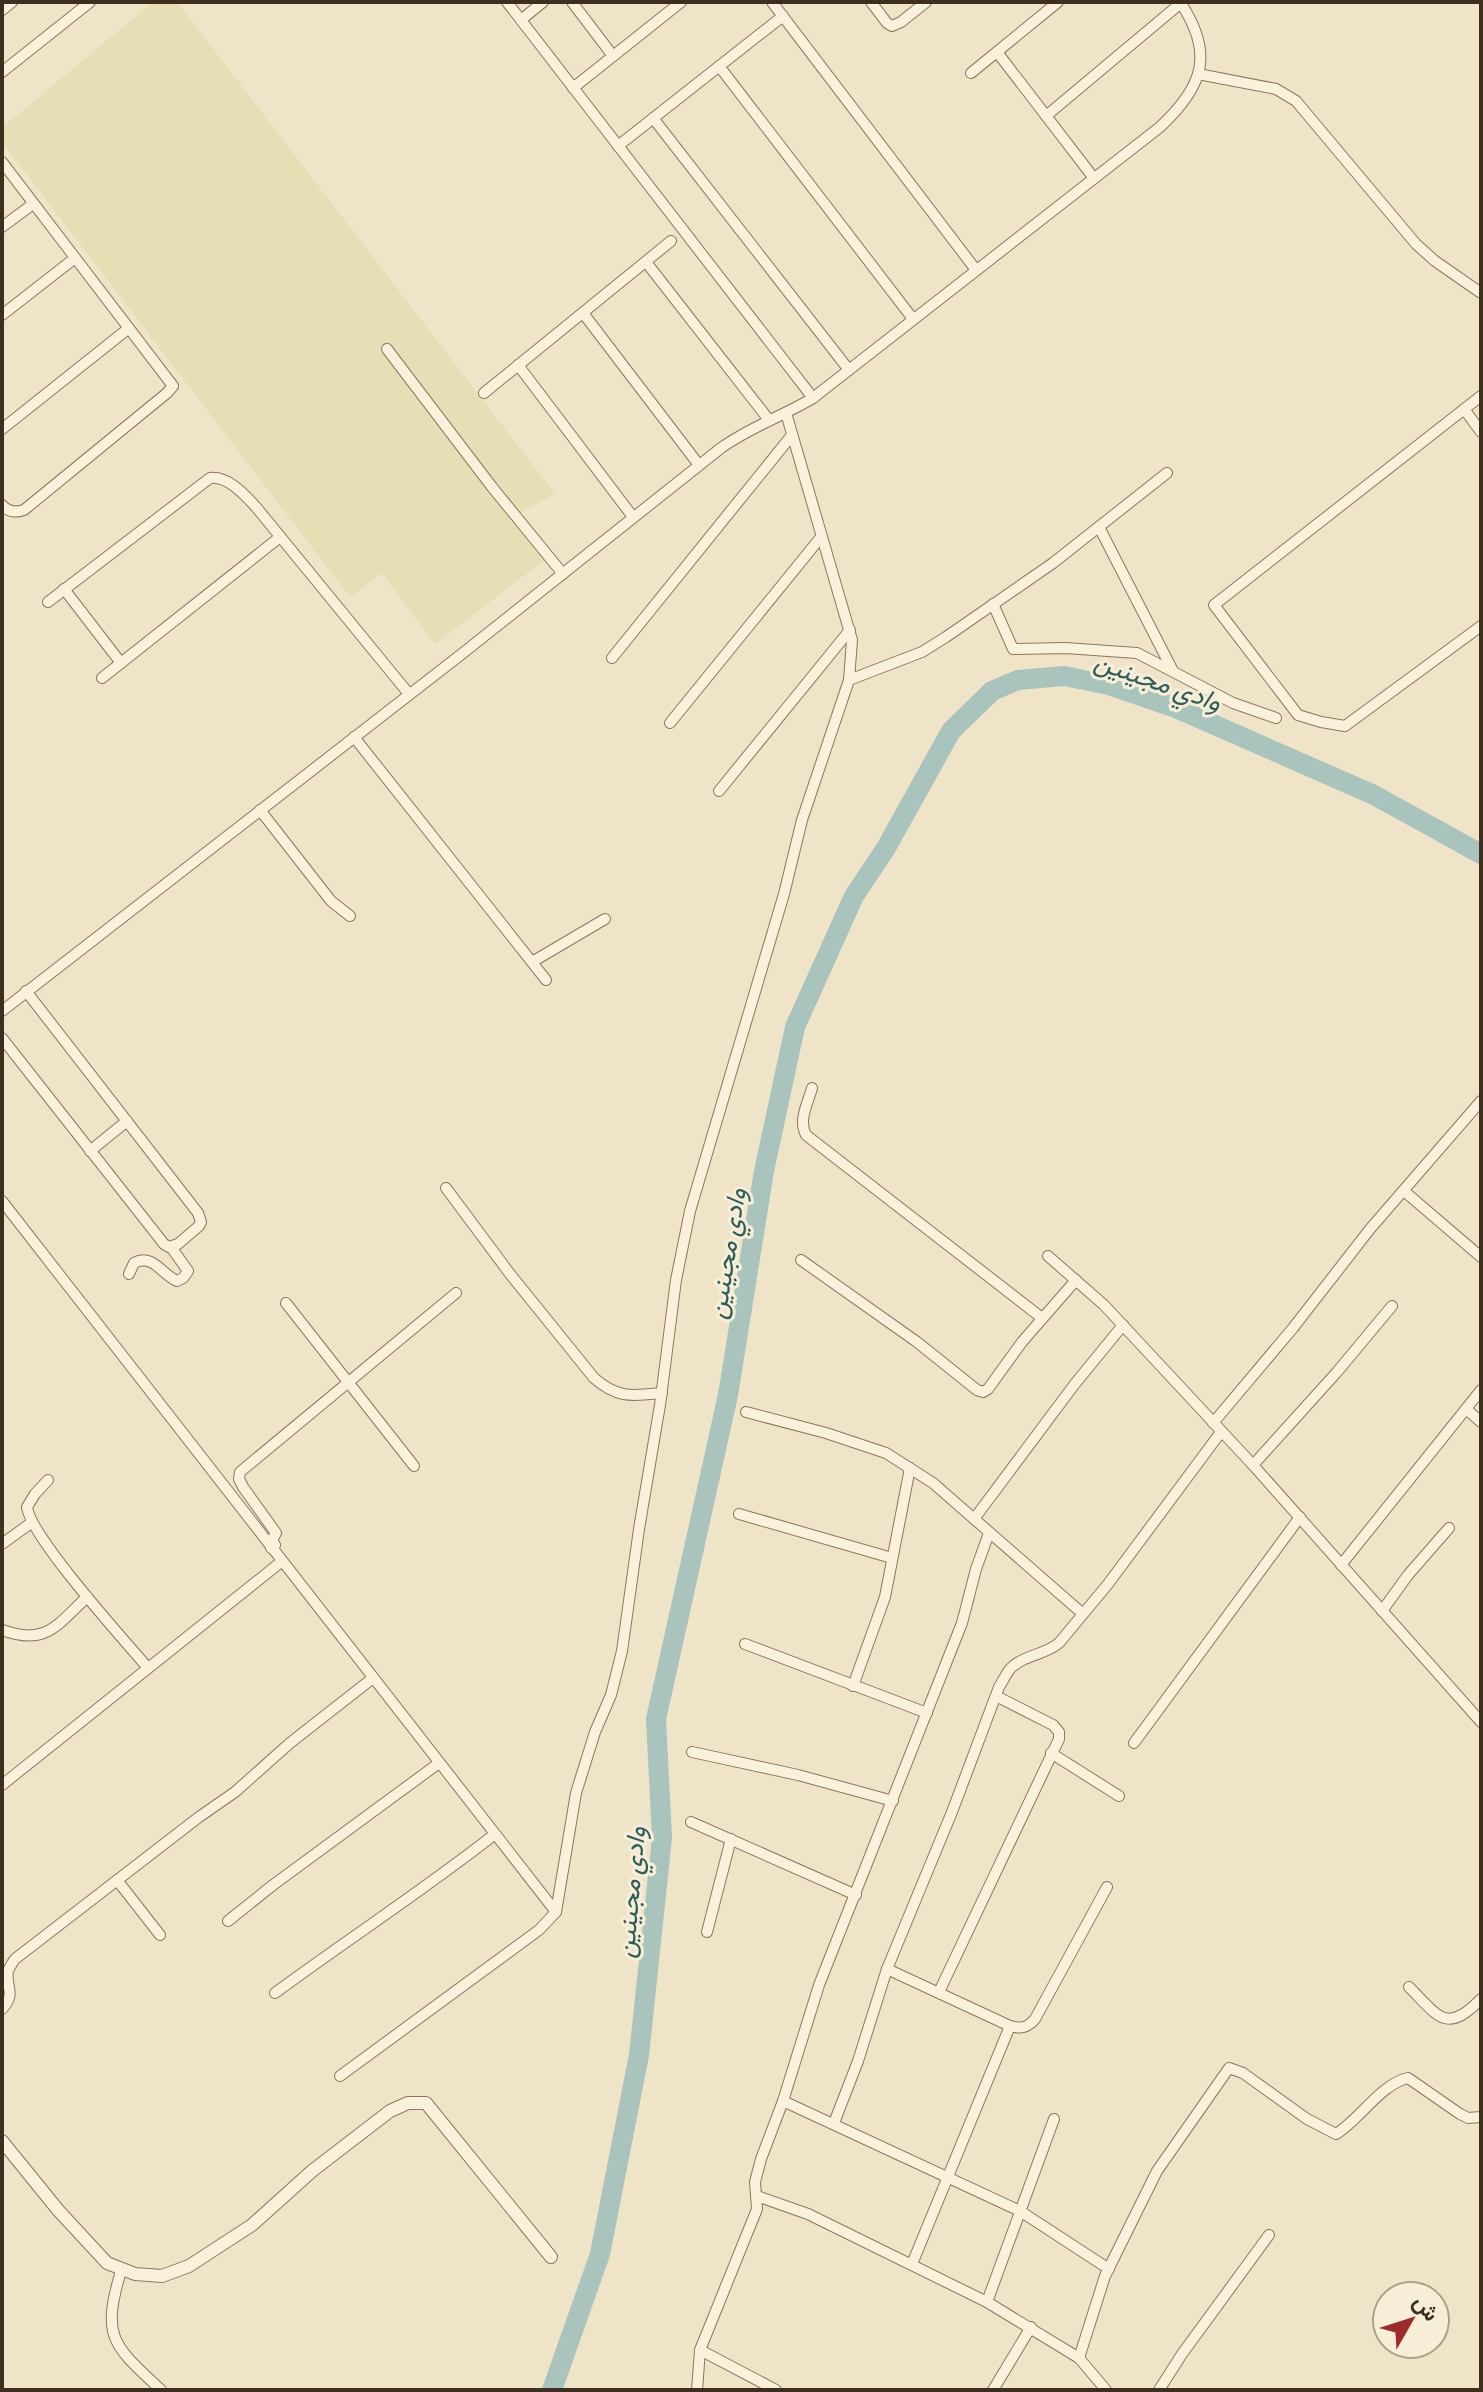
<svg xmlns="http://www.w3.org/2000/svg" width="1483" height="2392" viewBox="0 0 1483 2392" font-family="Literata,Vazirmatn,serif">
<style>
.farmland{fill:#e6deb5}
.lines{fill:none;stroke-linecap:round;stroke-linejoin:round}
.river{stroke:#a9c4bc;stroke-width:20}
.minor-casing{stroke:#8d765c;stroke-width:12}
.tertiary-casing{stroke:#8d765c;stroke-width:14}
.minor{stroke:#faf1dc;stroke-width:10}
.tertiary{stroke:#faf1dc;stroke-width:12}
.labels{text-anchor:middle;dominant-baseline:central;stroke-width:6;stroke-linejoin:round;paint-order:stroke}
.water-label{font-size:26px;font-style:italic;fill:#2f5d5a;stroke:#f7eed8}
</style>
<rect width="100%" height="100%" fill="#f0e4c8"/>
<polygon class="farmland" points="153,2 177,2 555,494 516,515 546,559 435,644 382,573 350,597 2,142 2,128"/>
<g class="lines">
<polyline class="river" points="552,2390 600,2254 639,2055 662,1838 656,1719 728,1395 764,1171 795,1027 854,896 886,848 951,731 992,691 1018,680 1064,676 1109,685 1176,708 1374,795 1481,854"/>
<g class="minor-casing">
<g id="minor">
<polyline points="507,2 813,398"/>
<polyline points="572,2 613,56"/>
<polyline points="772,2 976,270"/>
<polyline points="871,2 887,23 892,26 901,22 926,2"/>
<polyline points="2,10 12,2"/>
<polyline points="521,20 543,2"/>
<polyline points="997,52 1093,177"/>
<polyline points="719,66 913,319"/>
<polyline points="2,72 90,2"/>
<polyline points="971,73 1058,2"/>
<polyline points="1198,74 1276,89 1296,101 1416,244 1435,261 1481,293"/>
<polyline points="573,88 681,2"/>
<polyline points="1046,116 1181,3"/>
<polyline points="653,118 849,370"/>
<polyline points="618,146 783,16"/>
<path d="M2,162L173,386L167,393L24,510C15,513 8,512 2,505"/>
<polyline points="2,227 33,204"/>
<polyline points="646,262 769,420"/>
<polyline points="583,313 699,465"/>
<polyline points="2,315 75,258"/>
<polyline points="387,349 492,487 563,574"/>
<polyline points="518,365 633,517"/>
<polyline points="484,393 671,241"/>
<polyline points="1481,396 1214,605 1298,715 1321,722 1345,726 1481,626"/>
<polyline points="1464,409 1481,432"/>
<polyline points="2,429 129,328"/>
<polyline points="1099,527 1173,671"/>
<polyline points="64,589 121,663"/>
<path d="M48,602L210,478C228,476 244,494 256,507L409,694"/>
<polyline points="993,604 1013,649 1065,648 1137,653 1233,703 1276,718"/>
<polyline points="612,658 792,435"/>
<polyline points="102,678 280,537"/>
<polyline points="849,680 922,652 946,637 1053,563 1167,473"/>
<polyline points="670,723 821,537"/>
<polyline points="354,737 546,980"/>
<polyline points="719,791 850,630"/>
<polyline points="260,810 331,901 350,916"/>
<polyline points="532,962 605,919"/>
<path d="M2,1011L463,653L721,448C750,427 783,416 813,398L1160,127C1203,87 1215,54 1180,2"/>
<polyline points="2,1038 164,1244 169,1247 178,1244 199,1226 201,1222 198,1213 26,991"/>
<path d="M812,1088C808,1103 798,1120 806,1135L1042,1318"/>
<polyline points="90,1151 127,1121"/>
<path d="M446,1188L510,1274L594,1378C618,1399 632,1396 662,1393"/>
<polyline points="1404,1191 1481,1257"/>
<polyline points="2,1201 556,1912"/>
<polyline points="1048,1256 1104,1305 1253,1465 1481,1722"/>
<polyline points="801,1260 917,1342 977,1390 983,1392 988,1389 1022,1342 1076,1280"/>
<path d="M129,1274L134,1263C153,1253 161,1274 177,1281L183,1278L188,1271L171,1247"/>
<polyline points="286,1303 414,1466"/>
<polyline points="1466,1409 1481,1422"/>
<polyline points="746,1412 826,1433 886,1453 933,1483 1083,1614"/>
<polyline points="1213,1423 1293,1328 1370,1229 1481,1101"/>
<polyline points="1253,1465 1337,1372 1392,1306"/>
<path d="M48,1480L35,1494L27,1507C30,1536 124,1640 148,1668"/>
<polyline points="739,1514 892,1558"/>
<polyline points="974,1519 1074,1385 1123,1325"/>
<polyline points="2,1544 31,1523"/>
<polyline points="271,1548 275,1545 272,1540 276,1533 243,1487 239,1479 240,1472 456,1293"/>
<polyline points="1341,1565 1481,1390"/>
<polyline points="1382,1611 1408,1575 1449,1528"/>
<path d="M2,1630C46,1646 57,1625 87,1597"/>
<polyline points="745,1644 927,1713"/>
<polyline points="853,1686 885,1597 910,1468"/>
<polyline points="1134,1743 1300,1517"/>
<polyline points="692,1752 798,1775 893,1801"/>
<polyline points="1051,1753 1119,1796"/>
<polyline points="2,1785 281,1562"/>
<polyline points="691,1822 856,1895"/>
<polyline points="117,1880 160,1935"/>
<polyline points="228,1921 273,1885 439,1763"/>
<polyline points="707,1932 731,1839"/>
<path d="M887,1969L1010,2026C1021,2029 1027,2028 1035,2019L1107,1887"/>
<path d="M1409,1987C1438,2016 1446,2035 1481,1999"/>
<polyline points="939,1992 1059,1739 1059,1732 1053,1725 996,1696"/>
<path d="M275,1993C348,1939 424,1890 495,1834"/>
<path d="M2,2009C17,1993 5,1987 8,1971C8,1970 14,1960 15,1959L199,1817L235,1792L290,1743L373,1678"/>
<polyline points="340,2076 539,1930 556,1912 576,1793 595,1732 611,1695 622,1651 639,1529 660,1405 676,1280 690,1211 784,894 802,820 849,680 852,640 786,413"/>
<polyline points="783,2101 1020,2211 1109,2269"/>
<path d="M834,2123L858,2061L887,1969L952,1812L999,1687C1003,1681 1006,1674 1010,1669C1023,1655 1045,1655 1059,1643L1108,1584L1221,1432"/>
<polyline points="757,2196 808,2214 987,2302 1079,2358 1106,2390"/>
<polyline points="912,2264 1010,2026"/>
<path d="M121,2271C101,2338 113,2345 161,2390"/>
<polyline points="987,2302 1054,2119"/>
<polyline points="700,2350 776,2390"/>
<path d="M1079,2358L1105,2276L1157,2171L1229,2068L1243,2073L1307,2119L1336,2134C1359,2120 1381,2084 1408,2078L1460,2114L1468,2118L1481,2117"/>
<polyline points="697,2390 700,2350 757,2209 755,2182 761,2159 783,2101 819,1985 962,1623 976,1569 989,1533"/>
<polyline points="993,2390 1031,2327"/>
<polyline points="1159,2390 1182,2354 1269,2235"/>
</g>
</g>
<g class="tertiary-casing">
<polyline id="tertiary" points="2,2141 58,2210 107,2263 135,2274 162,2276 189,2266 252,2225 312,2171 390,2111 408,2103 426,2103 551,2257"/>
</g>
<use href="#minor" class="minor"/>
<use href="#tertiary" class="tertiary"/>
</g>
<g class="labels">
<g class="water-label">
<text transform="translate(1159 679) rotate(19)">وادي مجينين</text>
<text transform="translate(724 1253) rotate(-81)">وادي مجينين</text>
<text transform="translate(628 1892) rotate(-85)">وادي مجينين</text>
</g>
</g>
<rect width="1483" height="2392" fill="none" stroke="#3d2e20" stroke-width="8"/>
<g transform="translate(1411 2320) rotate(51)"><circle r="38" fill="#f7eed8" stroke="#ada18e" stroke-width="2"/>
<path d="M0-6L14 30L0 20L-14 30Z" fill="#9e2a2b"/>
<text y="-12" font-size="22" font-weight="bold" text-anchor="middle" fill="#3d2e20">ش</text>
</g>
</svg>
